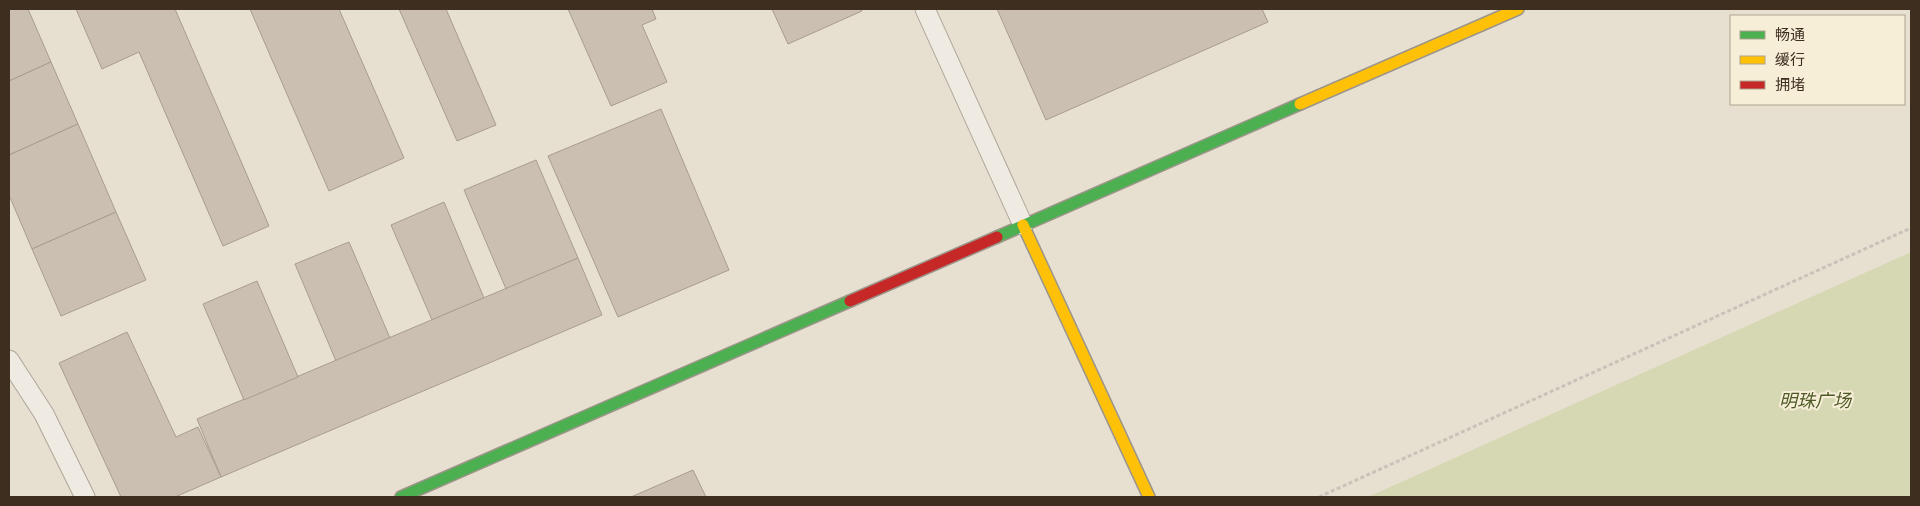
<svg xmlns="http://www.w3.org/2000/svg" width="1920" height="506" viewBox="0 0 1920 506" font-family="'Libre Baskerville','Noto Sans SC',serif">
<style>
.green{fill:#d6d7b3}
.building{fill:#cbbfb2;stroke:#a89c90}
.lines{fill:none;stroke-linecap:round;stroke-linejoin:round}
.lane-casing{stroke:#ada599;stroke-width:21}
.fast-casing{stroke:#9c958a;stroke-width:14}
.slow-casing{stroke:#9c958a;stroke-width:14}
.jam-casing{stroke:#9c958a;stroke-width:14}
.path{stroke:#c8c2b9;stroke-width:3;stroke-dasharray:4 2.5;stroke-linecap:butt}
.lane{stroke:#efebe3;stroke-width:19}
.fast{stroke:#4caf50;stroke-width:11}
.slow{stroke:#ffc107;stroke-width:11}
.jam{stroke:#c62828;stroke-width:11}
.labels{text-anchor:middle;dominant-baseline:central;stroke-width:4;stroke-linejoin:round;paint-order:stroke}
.park-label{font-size:18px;font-style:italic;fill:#4d5a26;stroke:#f7eed8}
</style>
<rect width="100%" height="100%" fill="#e7e0d1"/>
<polygon class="green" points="1911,252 1911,497 1368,497"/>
<g class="building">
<polygon points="9,9 28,9 51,62 9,81"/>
<polygon points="76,9 175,9 269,226 223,246 139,52 102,69"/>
<polygon points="250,9 339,9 404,158 329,191"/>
<polygon points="399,9 446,9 496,125 457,141"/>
<polygon points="568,9 652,9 656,19 642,25 667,82 611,106"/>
<polygon points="772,9 861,9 862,11 788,44"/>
<polygon points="997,9 1262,9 1268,22 1046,120"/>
<polygon points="51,62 78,124 9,155 9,81"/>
<polygon points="661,109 729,270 618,317 548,156"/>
<polygon points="78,124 116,212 32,249 9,195 9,155"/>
<polygon points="536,160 578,258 506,289 464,190"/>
<polygon points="444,202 484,298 432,320 391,225"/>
<polygon points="116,212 146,280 61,316 32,249"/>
<polygon points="349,242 390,338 336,361 295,264"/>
<polygon points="578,258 602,315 221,477 197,419"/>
<polygon points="257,281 298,377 244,400 203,304"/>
<polygon points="127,332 176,437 198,427 221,477 175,497 121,497 59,363"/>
<polygon points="693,470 706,497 631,497"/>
</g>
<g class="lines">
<g class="lane-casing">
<g id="lane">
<polyline points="925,9 1023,225"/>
<polyline points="9,360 44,414 85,497"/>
</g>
</g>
<g class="fast-casing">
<g id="fast">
<polyline points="997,237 1300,104"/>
<polyline points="401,497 850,301"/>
</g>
</g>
<g class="slow-casing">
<g id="slow">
<polyline points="1300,104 1518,9"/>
<polyline points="1023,225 1149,497"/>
</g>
</g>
<g class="jam-casing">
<polyline id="jam" points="850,301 997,237"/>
</g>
<polyline class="path" points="1319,497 1911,228"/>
<use href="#lane" class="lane"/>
<use href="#fast" class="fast"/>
<use href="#slow" class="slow"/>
<use href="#jam" class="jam"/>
</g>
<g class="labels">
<g class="park-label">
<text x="1815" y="401">明珠广场</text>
</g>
</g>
<rect width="1920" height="506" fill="none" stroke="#3d2e20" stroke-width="20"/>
<rect x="1730" y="15" width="175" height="90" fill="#f7eed8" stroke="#ada18e"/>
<rect x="1740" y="31" width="25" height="8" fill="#4caf50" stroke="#ada18e"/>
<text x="1775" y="40" font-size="15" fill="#3d2e20">畅通</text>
<rect x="1740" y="56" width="25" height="8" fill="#ffc107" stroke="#ada18e"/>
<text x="1775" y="65" font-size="15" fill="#3d2e20">缓行</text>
<rect x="1740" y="81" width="25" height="8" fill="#c62828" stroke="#ada18e"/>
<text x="1775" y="90" font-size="15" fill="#3d2e20">拥堵</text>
</svg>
